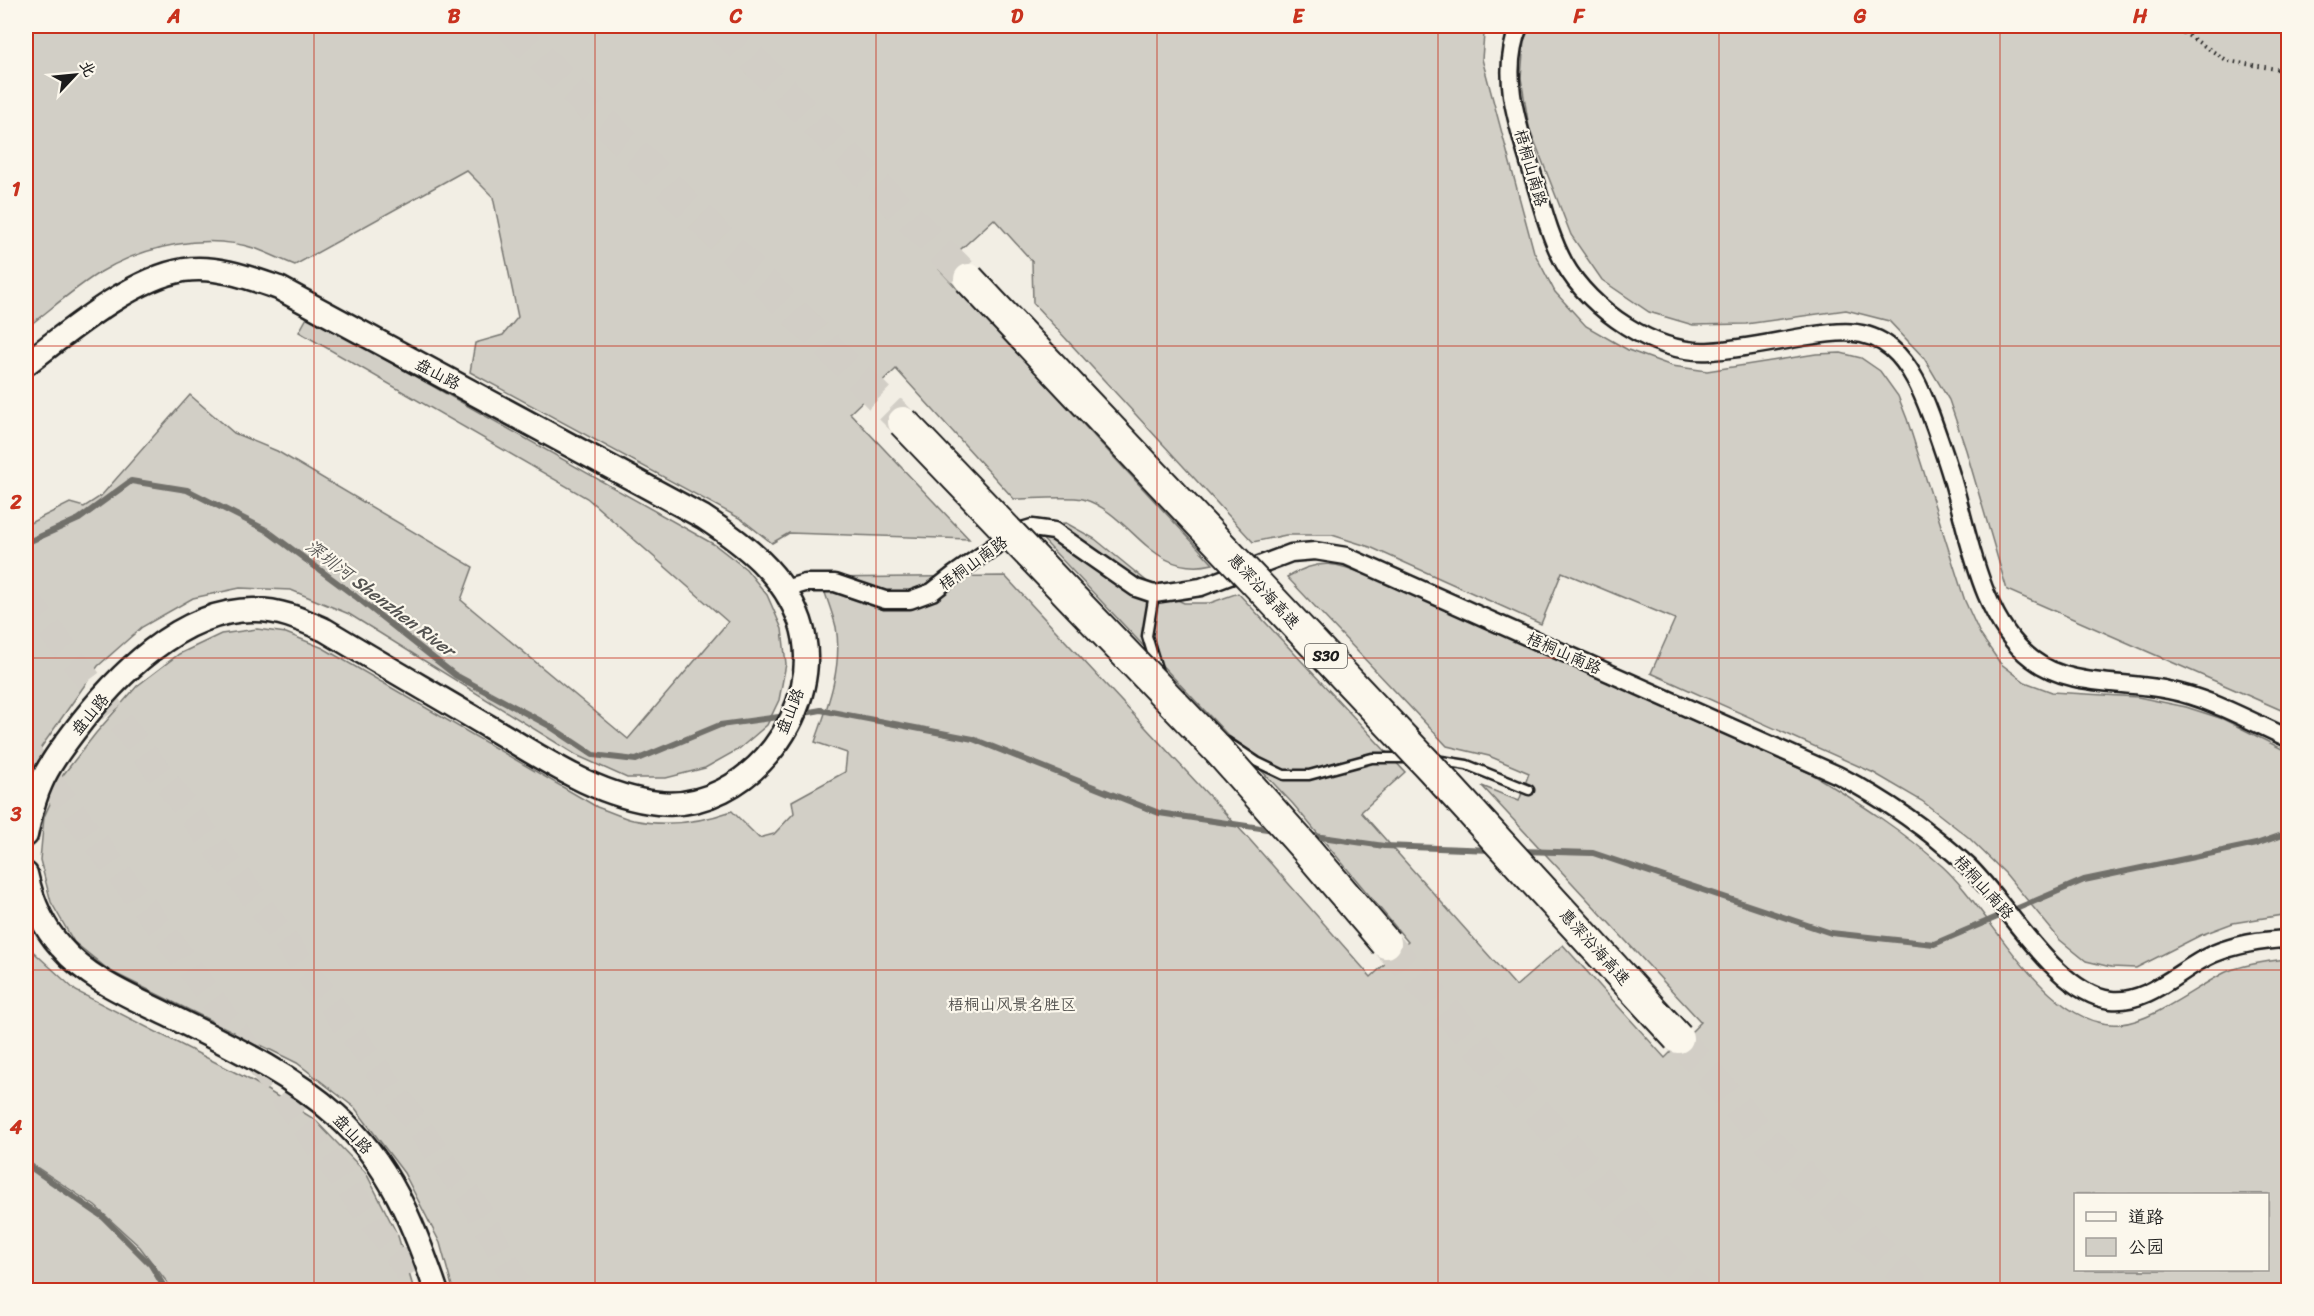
<svg xmlns="http://www.w3.org/2000/svg" width="2314" height="1316" viewBox="0 0 2314 1316" font-family="Sriracha,'LXGW WenKai TC',sans-serif">
<style>
.green{fill:#d2cfc6;stroke:#777671;stroke-width:1.5;fill-rule:evenodd}
.lines{fill:none;stroke-linecap:round;stroke-linejoin:round}
.stream{stroke:#716f6b;stroke-width:6}
.primary-tunnel{stroke:#d2cec6;stroke-width:26;stroke-dasharray:26 13;stroke-linecap:butt}
.highway-tunnel{stroke:#d2cec6;stroke-width:30;stroke-dasharray:30 15;stroke-linecap:butt}
.lane-casing{stroke:#1c1c1c;stroke-width:13}
.street-casing{stroke:#1c1c1c;stroke-width:21}
.secondary-casing{stroke:#1c1c1c;stroke-width:27}
.path{stroke:#1c1c1c;stroke-width:4;stroke-dasharray:1.5 4.5;stroke-linecap:butt}
.lane{stroke:#fbf7ec;stroke-width:8}
.street{stroke:#fbf7ec;stroke-width:16}
.secondary{stroke:#fbf7ec;stroke-width:22}
.highway-bridge-casing{stroke:#1c1c1c;stroke-width:34;stroke-linecap:butt}
.highway-bridge{stroke:#fbf7ec;stroke-width:30}
.grid{fill:none;stroke:#c8321e;stroke-width:1.5;stroke-opacity:0.55}
.labels{text-anchor:middle;dominant-baseline:central;stroke-width:4.5;stroke-linejoin:round;paint-order:stroke}
.shield{fill:#fbf7ec;stroke:#5f5e5a;stroke-width:1.5}
.shield-label{font-size:15px;font-weight:bold;fill:#1c1c1c}
.street-label{font-size:16px;fill:#1c1c1c;stroke:#fbf7ec}
.park-label{font-size:16px;fill:#53524f;stroke:#fbf7ec}
.water-label{font-size:18px;font-style:italic;fill:#545351;stroke:#fbf7ec}
.neatline{fill:none;stroke:#c8321e;stroke-width:2}
.grid-label{font-size:20px;text-anchor:middle;font-weight:bold;fill:#c8321e}
</style>
<rect width="100%" height="100%" fill="#f2eee4"/>
<filter id="ink" filterUnits="userSpaceOnUse"><feTurbulence type="fractalNoise" baseFrequency=".0167" numOctaves="2"/><feDisplacementMap in="SourceGraphic" scale="12" xChannelSelector="R" yChannelSelector="G"/><feConvolveMatrix kernelMatrix="1 2 1 2 8 2 1 2 1" color-interpolation-filters="sRGB"/></filter>
<g filter="url(#ink)">
<g class="green">
<path d="M26,26H1488L1484,34L1482,59L1534,252L1555,292L1586,326L1628,350L1672,366L1707,371L1816,354L1841,353L1861,358L1880,371L1898,396L1907,419L1965,601L1980,634L2000,663L2025,682L2052,692L2138,697L2186,707L2223,719L2288,752V914L2233,923L2201,935L2136,968L2111,967L2086,961L2060,940L2005,873L1968,837L1922,801L1874,773L1651,673L1675,619L1562,572L1541,624L1370,547L1332,535H1286L1253,542L1033,303L1032,261L994,219L939,269L1213,564C1150,579 1133,514 1083,499C1070,496 1029,499 1014,499L896,369L850,413L969,539L789,533L772,543L741,519L470,372L475,343L503,335L518,317L493,197L466,170L295,265C282,260 270,254 257,249C206,232 143,246 99,273C73,289 50,310 26,328Z"/>
<polygon points="1531,26 2288,26 2288,713 2007,590 1966,450 1949,400 1924,358 1889,321 1846,310 1746,324 1693,325 1649,312 1602,280 1571,235 1529,127 1521,78 1524,40"/>
<polygon points="308,316 715,545 746,569 767,595 782,629 786,664 779,700 767,725 739,749 705,768 666,778 627,778 576,755 349,614 291,590 240,588 193,598 142,627 98,666 26,769 26,525 70,503 84,507 101,496 190,395 234,433 277,451 473,567 461,600 628,739 728,622 587,498 299,332"/>
<path d="M1066,523L1095,539L1160,592L1184,603H1210L1238,593L1405,772L1361,812L1516,986L1563,945L1665,1058L1701,1022L1482,786L1519,801L1529,773L1489,756L1447,746L1287,577C1324,555 1340,565 1377,579L1812,774C1858,802 1902,830 1942,866C1991,910 2046,1030 2120,1024C2152,1022 2196,987 2226,972C2245,964 2268,961 2288,959V1290H453L440,1243L404,1173L355,1108L297,1063L110,971L74,942L51,902L40,860L44,817L63,775L96,733L137,686L179,654L221,634L257,629L286,633L323,648L597,807C609,811 621,817 633,820C666,827 701,822 732,811L759,838L774,834L794,813L792,801L845,772L847,753L815,742C828,706 843,666 836,627C832,611 825,594 820,578L1005,576L1250,840L1371,977L1408,942L1293,804L1032,528L1047,524ZM2076,1194H2268V1270H2076Z"/>
<polygon points="26,945 76,991 254,1082 314,1119 366,1173 398,1236 414,1290 173,1290 140,1247 95,1206 26,1160"/>
<polygon points="26,1166 93,1210 146,1259 163,1290 26,1290"/>
</g>
<g class="lines">
<g class="stream">
<polyline points="26,543 79,519 131,481 187,490 266,530 355,596 455,675 548,725 593,755 636,760 720,725 786,716"/>
<polyline points="799,714 821,710 973,739 1159,813 1274,830"/>
<polyline points="1308,835 1384,846 1492,850"/>
<polyline points="1520,851 1593,853 1831,933 1934,944 2084,880 2256,844 2288,833"/>
<polyline points="26,1164 103,1217 151,1265 166,1290"/>
</g>
<g class="primary-tunnel">
<polyline points="26,598 256,900 477,1208 521,1290"/>
<polyline points="26,750 168,938 404,1265 417,1290"/>
</g>
<g class="highway-tunnel">
<polyline points="509,26 903,422"/>
<polyline points="720,26 969,279"/>
<polyline points="1386,943 1696,1290"/>
<polyline points="1678,1038 1767,1141 1920,1290"/>
</g>
<g class="lane-casing">
<g id="lane">
<polyline points="1154,594 1147,636 1158,672"/>
<polyline points="1227,742 1257,762 1284,775 1309,775 1372,758 1410,758"/>
<polyline points="1435,760 1467,765 1529,790"/>
</g>
</g>
<g class="street-casing">
<g id="street">
<path d="M1519,26C1498,77 1520,131 1535,182C1543,209 1550,237 1564,263C1590,310 1656,355 1711,351C1742,349 1773,342 1803,337C1834,332 1865,326 1891,348C1911,365 1922,392 1931,416C1938,436 1945,455 1951,475C1969,534 1980,619 2032,659C2070,688 2123,680 2168,690C2210,698 2250,721 2288,738"/>
<path d="M785,589L805,583H835L885,600H910L932,592L955,574L1012,534L1032,528L1054,531L1136,588L1154,594L1201,587L1291,553L1315,551L1346,556L1838,775C1886,800 1928,829 1968,866C2006,902 2056,994 2111,1000C2149,1004 2181,968 2213,954C2237,944 2263,940 2288,939"/>
</g>
</g>
<g class="secondary-casing">
<g id="secondary">
<path d="M26,364C68,332 132,278 184,270C216,265 250,278 279,288L703,517C744,544 783,573 800,621C829,706 748,813 658,803C594,796 540,756 486,725C432,693 378,662 325,630C302,620 281,610 256,610C181,608 114,678 73,733C61,749 49,765 41,783C33,800 30,817 26,835"/>
<path d="M26,874C32,901 42,926 61,947C89,980 130,996 168,1015C226,1044 287,1071 336,1115C389,1162 414,1225 436,1290"/>
</g>
</g>
<polyline class="path" points="2173,26 2228,61 2288,71"/>
<use href="#lane" class="lane"/>
<use href="#street" class="street"/>
<use href="#secondary" class="secondary"/>
<g class="highway-bridge-casing">
<g id="highway-bridge">
<polyline points="969,279 1431,768 1678,1038"/>
<polyline points="903,422 1219,751 1306,849 1386,943"/>
</g>
</g>
<use href="#highway-bridge" class="highway-bridge"/>
</g>
</g>
<path class="grid" d="M314,26V1290M595,26V1290M876,26V1290M1157,26V1290M1438,26V1290M1719,26V1290M2000,26V1290M26,346H2288M26,658H2288M26,970H2288"/>
<g class="labels">
<rect class="shield" x="1305" y="644" width="42" height="24" rx="4.5"/>
<g class="shield-label">
<text x="1326" y="656">S30</text>
</g>
<g class="street-label">
<text transform="translate(1531 168) rotate(74)">梧桐山南路</text>
<text transform="translate(438 374) rotate(28)">盘山路</text>
<text transform="translate(973 563) rotate(-36)">梧桐山南路</text>
<text transform="translate(1264 591) rotate(47)">惠深沿海高速</text>
<text transform="translate(1564 653) rotate(24)">梧桐山南路</text>
<text transform="translate(790 711) rotate(-68)">盘山路</text>
<text transform="translate(90 714) rotate(-50)">盘山路</text>
<text transform="translate(1984 887) rotate(48)">梧桐山南路</text>
<text transform="translate(1595 947) rotate(48)">惠深沿海高速</text>
<text transform="translate(353 1134) rotate(47)">盘山路</text>
</g>
<g class="park-label">
<text x="1012" y="1004">梧桐山风景名胜区</text>
</g>
<g class="water-label">
<text transform="translate(380 598) rotate(37)">深圳河 Shenzhen River</text>
</g>
</g>
<rect width="2314" height="1316" fill="none" stroke="#fbf7ec" stroke-width="66"/>
<rect x="2074" y="1193" width="195" height="78" fill="#fbf7ec" stroke="#a29f99" stroke-width="1.5"/>
<rect x="2086" y="1212" width="30" height="9" fill="#fbf7ec" stroke="#a29f99" stroke-width="1.5"/>
<text x="2128" y="1223" font-size="18" fill="#1c1c1c">道路</text>
<rect x="2086" y="1238" width="30" height="18" fill="#d2cfc6" stroke="#a29f99" stroke-width="1.5"/>
<text x="2128" y="1253" font-size="18" fill="#1c1c1c">公园</text>
<g transform="translate(75 75) rotate(64)" stroke="#fbf7ec" stroke-width="4.5" paint-order="stroke">
<path d="M0-4.5L10 22L0 15L-10 22Z" fill="#1c1c1c"/>
<text y="-9" font-size="16" font-weight="bold" text-anchor="middle" fill="#1c1c1c">北</text>
</g>
<rect x="33" y="33" width="2248" height="1250" class="neatline"/>
<g class="grid-label">
<text x="174" y="23">A</text>
<text x="454" y="23">B</text>
<text x="736" y="23">C</text>
<text x="1017" y="23">D</text>
<text x="1298" y="23">E</text>
<text x="1579" y="23">F</text>
<text x="1860" y="23">G</text>
<text x="2140" y="23">H</text>
<text x="16" y="196">1</text>
<text x="16" y="509">2</text>
<text x="16" y="821">3</text>
<text x="16" y="1134">4</text>
</g>
</svg>
